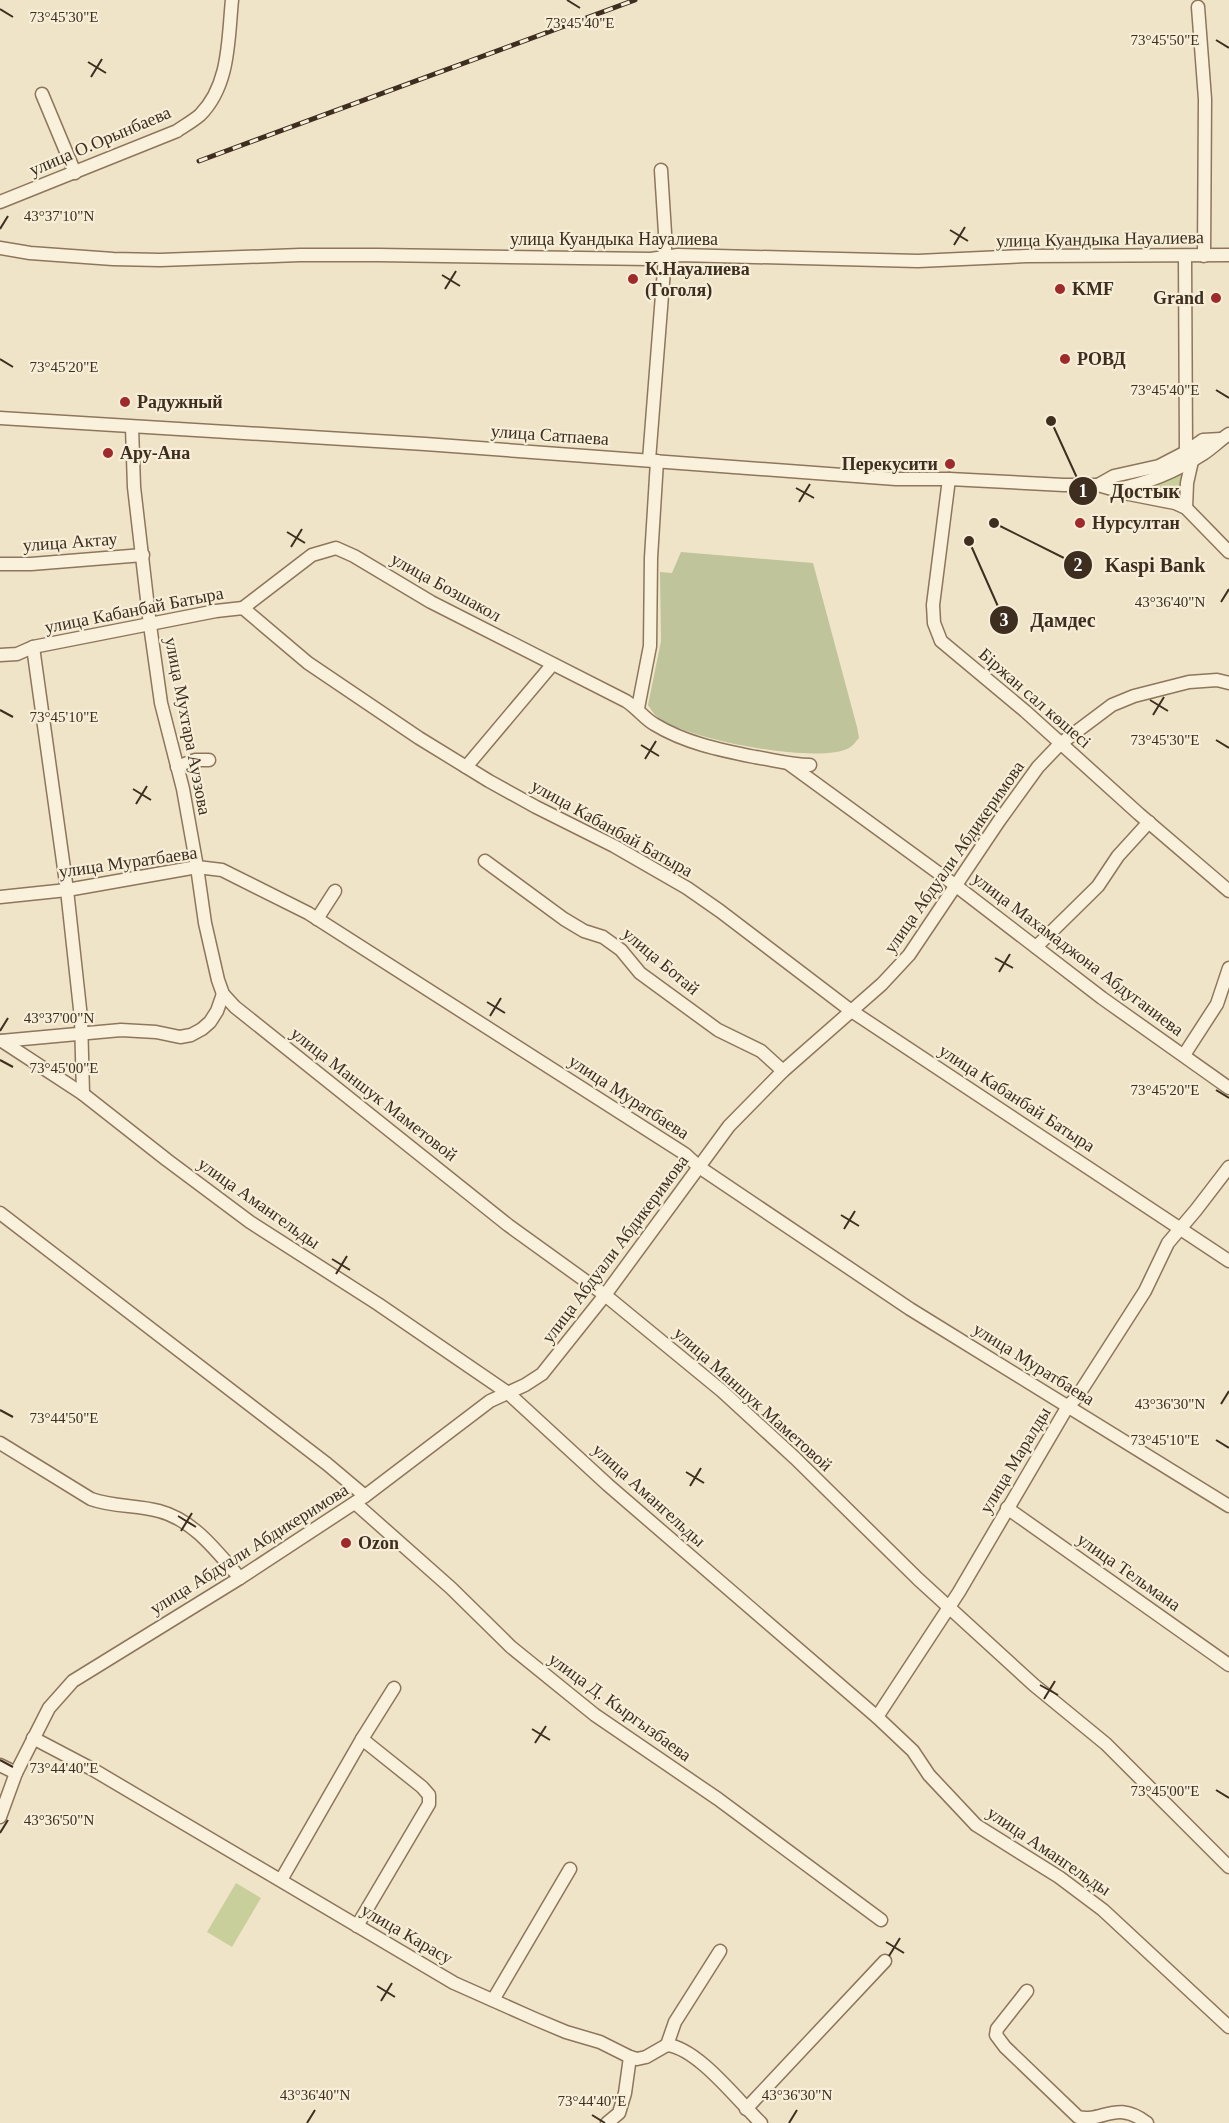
<svg xmlns="http://www.w3.org/2000/svg" width="1229" height="2123" viewBox="0 0 1229 2123" font-family="'Times New Roman',serif">
<style>
.green{fill:#c9cf9b}
.cemetery{fill:#bfc49a}
.lines{fill:none;stroke-linecap:round;stroke-linejoin:round}
.minor-casing{stroke:#8d765c;stroke-width:15}
.minor{stroke:#faf1dc;stroke-width:12}
.rail-casing{stroke:#3d2e20;stroke-width:5}
.rail{stroke:#f7eed8;stroke-width:3;stroke-dasharray:9;stroke-linecap:butt}
.ticks{fill:none;stroke:#3d2e20;stroke-width:2}
.poi-dot{fill:#9e2a2b;stroke:#f7eed8;stroke-width:2}
.labels{text-anchor:middle;dominant-baseline:central;stroke-width:4.5;stroke-linejoin:round;paint-order:stroke}
.street-label{font-size:18px;fill:#3d2e20;stroke:#f7eed8}
.poi-label{font-size:18px;font-weight:bold;fill:#3d2e20;stroke:#f7eed8;text-anchor:start}
.ticks-label{font-size:15px;text-anchor:middle;fill:#3d2e20;stroke:#f7eed8;stroke-width:4.5;stroke-linejoin:round;paint-order:stroke}
.leader{fill:none;stroke:#3d2e20;stroke-width:2}
.callout-dot{fill:#3d2e20;stroke:#f7eed8;stroke-width:2}
.mark-label{font-size:18px;text-anchor:middle;font-weight:bold;fill:#fff}
.callout-label{font-size:20px;text-anchor:middle;font-weight:bold;fill:#3d2e20;stroke:#f7eed8;stroke-width:4.5;stroke-linejoin:round;paint-order:stroke}
</style>
<rect width="100%" height="100%" fill="#f0e4c8"/>
<g class="green">
<path d="M1183,472L1187,477L1189,491L1176,507C1160,510 1148,501 1147,485Z"/>
<polygon points="236,1883 261,1898 232,1947 207,1932"/>
</g>
<path class="cemetery" d="M681,552L813,563L857,727L859,738C856,741 853,746 849,748C818,765 682,739 656,716C653,713 650,708 648,705L661,641L660,572L672,573Z"/>
<g class="lines">
<g class="minor-casing">
<g id="minor">
<polyline points="1198,7 1205,99 1204,256"/>
<polyline points="42,94 75,173"/>
<path d="M0,202L177,131C184,126 193,121 200,115C230,85 228,39 232,0"/>
<polyline points="0,248 30,253 113,259 160,260 300,255 378,255 651,259 678,255 918,261 1026,256 1229,255"/>
<polyline points="1185,257 1186,452"/>
<polyline points="0,418 425,444 896,479 949,479 1064,485 1098,485 1129,494 1175,503 1186,508 1229,552"/>
<polyline points="132,427 134,487 150,625 161,703 183,789 197,867 205,923 218,980 223,994 235,1007 508,1225 605,1295 722,1391 795,1458 918,1579 1034,1685 1106,1744 1229,1867"/>
<polyline points="649,460 665,257 665,233 661,170"/>
<polyline points="949,479 933,605 934,623 941,641 1025,711 1139,814 1229,891"/>
<polyline points="1098,485 1114,476 1159,466 1186,452 1203,440 1221,439"/>
<path d="M1117,489C1149,483 1175,472 1203,454C1212,448 1220,440 1229,434"/>
<polyline points="1186,508 1187,483 1192,461"/>
<polyline points="0,564 31,564 143,555"/>
<path d="M243,608L312,555L336,548L354,556L431,602L626,701C637,708 645,719 654,724C685,743 720,750 755,757C774,760 791,765 810,765"/>
<polyline points="33,647 67,890 81,1018 83,1094"/>
<polyline points="0,655 17,654 33,647 216,611 243,608 308,663 419,738 489,781 536,807 614,846 687,888 720,911 850,1010 1229,1261"/>
<polyline points="638,708 650,646 651,558 657,461"/>
<polyline points="789,764 955,885 1102,998 1229,1088"/>
<polyline points="177,767 195,760 209,760"/>
<polyline points="466,767 552,665"/>
<polyline points="485,861 564,919 584,931 603,937 621,950 640,973 718,1030 761,1051 783,1071"/>
<polyline points="0,897 67,890 197,867 222,870 308,913 685,1154 699,1167 910,1309 1229,1506"/>
<polyline points="317,919 335,891"/>
<polyline points="1036,947 1098,886 1118,856 1149,822"/>
<polyline points="1,1041 121,1030 156,1032 180,1037 191,1035 202,1029 210,1022 217,1011 223,994"/>
<polyline points="2,1041 83,1094 167,1160 250,1222 378,1304 508,1393 608,1485 877,1717 913,1751 929,1775 976,1825 1059,1877 1103,1910 1229,2027"/>
<polyline points="1184,1055 1217,1004 1229,968"/>
<polyline points="0,1213 327,1464 365,1496"/>
<path d="M0,1443L91,1499C113,1507 137,1505 159,1511C194,1520 217,1552 240,1578"/>
<polyline points="355,1503 451,1588 511,1647 595,1715 718,1799 881,1920"/>
<polyline points="1007,1508 1229,1665"/>
<polyline points="877,1717 959,1592 1068,1406 1077,1397 1145,1291 1168,1243 1196,1210 1229,1167"/>
<path d="M33,1738L92,1769L454,1983L535,2019L566,2032L600,2042L630,2057L637,2059L646,2057L667,2045C698,2048 739,2102 761,2123"/>
<polyline points="0,1765 16,1773"/>
<polyline points="0,1817 16,1773 49,1708 73,1681 240,1578 365,1496 490,1401 525,1385 542,1374 605,1295 729,1126 783,1071 882,984 909,955 999,821 1038,767 1060,744 1112,705 1134,696 1189,682 1217,680 1229,683"/>
<polyline points="281,1880 362,1739 394,1688"/>
<polyline points="357,1926 429,1804 429,1795 422,1787 362,1739"/>
<path d="M1027,1991L997,2029L996,2035L1005,2047L1078,2117C1103,2123 1116,2099 1147,2123"/>
<polyline points="493,2000 570,1869"/>
<polyline points="667,2045 675,2022 720,1951"/>
<polyline points="746,2109 885,1961"/>
<polyline points="607,2123 619,2113 625,2093 630,2057"/>
</g>
</g>
<use href="#minor" class="minor"/>
<g class="rail-casing">
<polyline id="rail" points="199,161 635,0"/>
</g>
<use href="#rail" class="rail"/>
</g>
<path class="ticks" d="M567,0L580,8M0,9L13,17M1216,40L1229,48M88,62L106,73M91,77L102,59M0,229L8,216M950,230L968,241M954,245L965,227M442,275L460,286M445,289L456,271M0,359L13,367M1216,390L1229,398M796,488L814,498M799,502L810,484M287,532L305,543M291,547L302,529M1221,602L1229,589M1150,700L1168,711M0,710L13,717M1153,715L1164,697M1216,740L1229,748M641,745L659,756M645,759L656,741M133,789L151,800M136,804L147,786M995,958L1013,968M999,972L1010,954M487,1002L505,1013M490,1016L501,998M0,1031L8,1018M0,1060L13,1067M1216,1090L1229,1098M841,1215L859,1226M844,1229L855,1211M332,1259L350,1270M336,1274L347,1256M1221,1404L1229,1391M0,1410L13,1417M1216,1440L1229,1448M686,1472L704,1483M690,1486L701,1468M178,1516L196,1527M181,1531L192,1513M1040,1685L1058,1695M1044,1699L1055,1681M532,1729L550,1740M535,1743L546,1726M0,1760L13,1767M1216,1790L1229,1798M0,1833L8,1820M886,1942L904,1953M889,1956L900,1938M377,1986L395,1997M381,2001L392,1983M592,2115L605,2123M307,2123L315,2110M789,2123L797,2110"/>
<g class="poi-dot">
<circle cx="633" cy="279" r="6"/>
<circle cx="1060" cy="289" r="6"/>
<circle cx="1216" cy="298" r="6"/>
<circle cx="1065" cy="359" r="6"/>
<circle cx="125" cy="402" r="6"/>
<circle cx="108" cy="453" r="6"/>
<circle cx="950" cy="464" r="6"/>
<circle cx="1080" cy="523" r="6"/>
<circle cx="346" cy="1543" r="6"/>
</g>
<g class="labels">
<g class="street-label">
<text transform="translate(100 141) rotate(-23)">улица О.Орынбаева</text>
<text x="614" y="239">улица Куандыка Науалиева</text>
<text transform="translate(1100 239) rotate(-1)">улица Куандыка Науалиева</text>
<text transform="translate(550 435) rotate(4)">улица Сатпаева</text>
<text transform="translate(70 542) rotate(-4)">улица Актау</text>
<text transform="translate(446 587) rotate(29)">улица Бозшакол</text>
<text transform="translate(134 610) rotate(-11)">улица Кабанбай Батыра</text>
<text transform="translate(1035 698) rotate(41)">Біржан сал көшесі</text>
<text transform="translate(188 726) rotate(79)">улица Мухтара Ауэзова</text>
<text transform="translate(612 828) rotate(29)">улица Кабанбай Батыра</text>
<text transform="translate(954 857) rotate(-55)">улица Абдуали Абдикеримова</text>
<text transform="translate(128 862) rotate(-8)">улица Муратбаева</text>
<text transform="translate(1078 954) rotate(37)">улица Махамаджона Абдуганиева</text>
<text transform="translate(661 961) rotate(40)">улица Ботай</text>
<text transform="translate(374 1094) rotate(38)">улица Маншук Маметовой</text>
<text transform="translate(629 1097) rotate(33)">улица Муратбаева</text>
<text transform="translate(1017 1098) rotate(33)">улица Кабанбай Батыра</text>
<text transform="translate(259 1203) rotate(35)">улица Амангельды</text>
<text transform="translate(615 1249) rotate(-53)">улица Абдуали Абдикеримова</text>
<text transform="translate(1034 1364) rotate(32)">улица Муратбаева</text>
<text transform="translate(753 1399) rotate(42)">улица Маншук Маметовой</text>
<text transform="translate(1015 1460) rotate(-59)">улица Маралды</text>
<text transform="translate(649 1495) rotate(42)">улица Амангельды</text>
<text transform="translate(249 1549) rotate(-32)">улица Абдуали Абдикеримова</text>
<text transform="translate(1129 1572) rotate(35)">улица Тельмана</text>
<text transform="translate(620 1707) rotate(36)">улица Д. Кыргызбаева</text>
<text transform="translate(1049 1851) rotate(34)">улица Амангельды</text>
<text transform="translate(407 1934) rotate(30)">улица Карасу</text>
</g>
<g class="poi-label">
<text x="645" y="269">К.Науалиева<tspan x="645" dy="21">(Гоголя)</tspan></text>
<text x="1072" y="289">KMF</text>
<text x="1204" y="298" text-anchor="end">Grand</text>
<text x="1077" y="359">РОВД</text>
<text x="137" y="402">Радужный</text>
<text x="120" y="453">Ару-Ана</text>
<text x="938" y="464" text-anchor="end">Перекусити</text>
<text x="1092" y="523">Нурсултан</text>
<text x="358" y="1543">Ozon</text>
</g>
</g>
<g class="ticks-label">
<text x="64" y="22">73°45'30"E</text>
<text x="580" y="28">73°45'40"E</text>
<text x="1165" y="45">73°45'50"E</text>
<text x="59" y="221">43°37'10"N</text>
<text x="64" y="372">73°45'20"E</text>
<text x="1165" y="395">73°45'40"E</text>
<text x="1170" y="607">43°36'40"N</text>
<text x="64" y="722">73°45'10"E</text>
<text x="1165" y="745">73°45'30"E</text>
<text x="59" y="1023">43°37'00"N</text>
<text x="64" y="1073">73°45'00"E</text>
<text x="1165" y="1095">73°45'20"E</text>
<text x="1170" y="1409">43°36'30"N</text>
<text x="64" y="1423">73°44'50"E</text>
<text x="1165" y="1445">73°45'10"E</text>
<text x="64" y="1773">73°44'40"E</text>
<text x="1165" y="1796">73°45'00"E</text>
<text x="59" y="1825">43°36'50"N</text>
<text x="315" y="2100">43°36'40"N</text>
<text x="797" y="2100">43°36'30"N</text>
<text x="592" y="2106">73°44'40"E</text>
</g>
<path class="leader" d="M1051 421L1083 491M994 523L1078 565M969 541L1004 620"/>
<g class="callout-dot">
<circle cx="1051" cy="421" r="6"/>
<circle cx="994" cy="523" r="6"/>
<circle cx="969" cy="541" r="6"/>
<circle cx="1083" cy="491" r="15"/>
<circle cx="1078" cy="565" r="15"/>
<circle cx="1004" cy="620" r="15"/>
</g>
<g class="mark-label">
<text x="1083" y="497">1</text>
<text x="1078" y="571">2</text>
<text x="1004" y="626">3</text>
</g>
<g class="callout-label">
<text x="1145" y="498">Достык</text>
<text x="1155" y="572">Kaspi Bank</text>
<text x="1063" y="627">Дамдес</text>
</g>
</svg>
